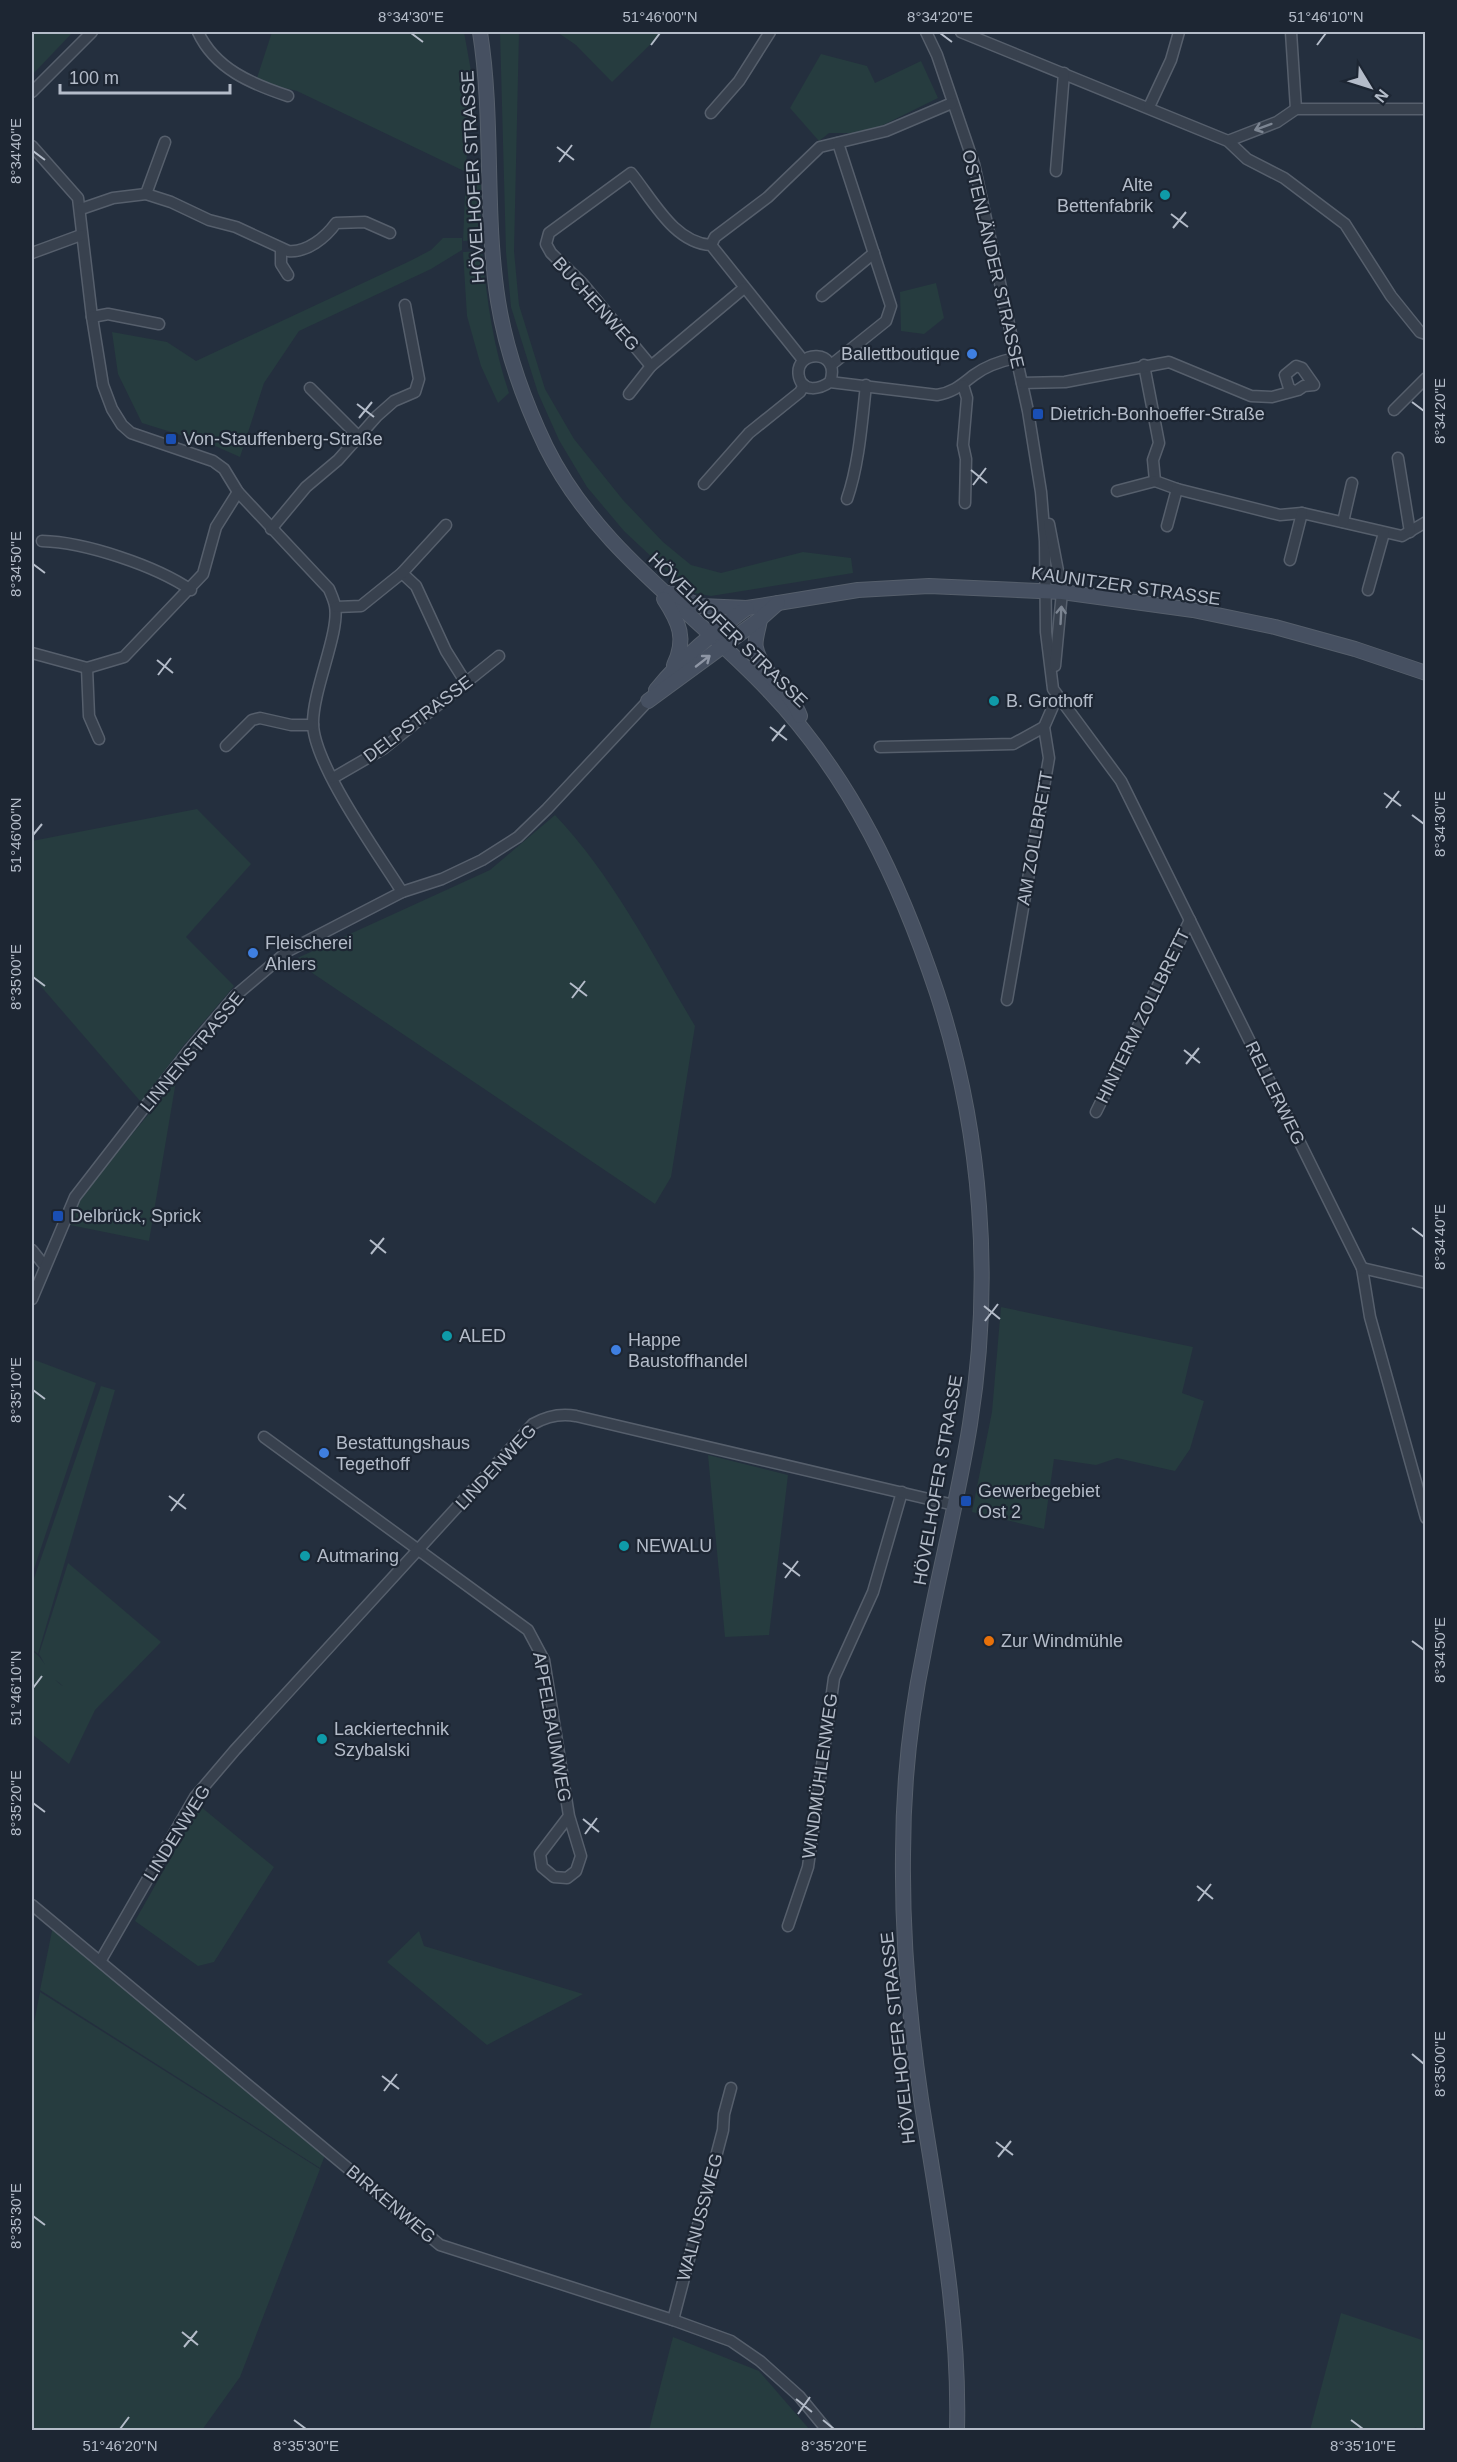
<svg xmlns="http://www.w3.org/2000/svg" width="1457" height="2462" viewBox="0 0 1457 2462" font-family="Helvetica,sans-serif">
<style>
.green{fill:#263c3f}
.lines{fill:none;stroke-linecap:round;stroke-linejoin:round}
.street-casing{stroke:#565f6c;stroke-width:13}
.secondary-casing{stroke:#565f6c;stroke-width:16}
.street{stroke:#38414e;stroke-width:10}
.secondary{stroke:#465061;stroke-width:14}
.oneway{stroke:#7c8592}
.oneway2{stroke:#8e96a5}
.ticks{fill:none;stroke:#b4bcc9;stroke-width:2}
.culture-dot{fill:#0f9aa8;stroke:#1d2633;stroke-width:2}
.shop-dot{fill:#3f7fe0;stroke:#1d2633;stroke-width:2}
.transit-dot{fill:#1a4fb4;stroke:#1d2633;stroke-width:2}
.food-dot{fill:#e8710a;stroke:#1d2633;stroke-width:2}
.labels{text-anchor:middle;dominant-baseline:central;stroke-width:4.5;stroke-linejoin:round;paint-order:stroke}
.street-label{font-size:18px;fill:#b4bcc9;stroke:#1d2633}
.poi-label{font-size:18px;fill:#b4bcc9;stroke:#1d2633;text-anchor:start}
.neatline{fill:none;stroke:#b4bcc9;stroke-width:2}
.ticks-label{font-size:15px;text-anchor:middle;fill:#b4bcc9}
</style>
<rect width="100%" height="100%" fill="#242f3e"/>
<g class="green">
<polygon points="32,32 73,32 32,75"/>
<polygon points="272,32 464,32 471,71 466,171 481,176 481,240 463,241 466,172 297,91 256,81"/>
<polygon points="500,32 519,32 514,251 519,305 545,389 574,439 623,500 663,542 691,565 721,573 803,552 851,558 853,573 711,596 689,592 624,531 587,487 559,440 538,393 511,307 506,252"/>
<polygon points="557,32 663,32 612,82 576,45"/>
<polygon points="821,54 867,66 875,83 921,61 938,98 867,133 829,133 819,141 790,108"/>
<polygon points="443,238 462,238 462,250 431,269 299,331 264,383 240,457 213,445 142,423 118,374 112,332 167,342 196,361 410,261 431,250"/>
<path d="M482,251C487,300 493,346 509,393L498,403L481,366L467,316L463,252Z"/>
<polygon points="936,283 944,318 924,334 901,331 900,292"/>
<polygon points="197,809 251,864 186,937 234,986 183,1046 141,1102 32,976 32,841"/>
<path d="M555,815C613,876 652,954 695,1026L671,1177L655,1204L293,960L490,870Z"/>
<polygon points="176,1081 149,1241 70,1225 83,1194"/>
<polygon points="1001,1307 1193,1347 1182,1393 1204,1401 1190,1449 1175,1471 1117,1458 1096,1465 1054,1459 1044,1529 972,1512 992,1412"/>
<polygon points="32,1359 96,1383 32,1575"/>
<polygon points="101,1386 115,1390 38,1654 32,1649 32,1584"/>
<polygon points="708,1455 788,1475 769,1635 725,1637"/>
<path d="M68,1563L161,1642L95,1710L69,1764L32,1734V1651C46,1659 49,1678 63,1686L52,1677L39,1654Z"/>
<polygon points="200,1806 274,1867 214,1962 198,1966 135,1921"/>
<polygon points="53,1926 327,2150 320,2168 40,1990"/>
<polygon points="419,1931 424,1946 583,1994 487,2045 387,1962"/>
<polygon points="40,1992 320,2169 240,2377 202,2430 32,2430 32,2033"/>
<polygon points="1341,2313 1425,2341 1425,2430 1417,2430 1416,2427 1411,2430 1310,2430"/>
<polygon points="673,2337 759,2371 810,2430 649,2430"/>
</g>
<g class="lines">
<g class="street-casing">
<g id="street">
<path d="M198,32C215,69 252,84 288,96"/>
<polyline points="926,32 937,55 974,164 1028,411 1041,492 1045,541 1046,632 1053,689 1121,781 1362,1268 1370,1317 1426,1518"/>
<polyline points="961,32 1228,141 1247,159 1284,178 1345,224 1391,296 1420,332 1426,334"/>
<polyline points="1291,32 1296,109"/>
<polyline points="32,92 92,32"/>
<polyline points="1149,107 1171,60 1179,32"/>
<polyline points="711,113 739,81 770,32"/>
<polyline points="1228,141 1277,122 1296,109 1426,109"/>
<path d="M32,146L78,198L92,317L103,385L112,409L122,425L131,433L213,461L224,469L238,492L329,589C331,594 334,600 335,606C340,632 313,689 313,723C313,764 379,855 402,892"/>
<polyline points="1056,171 1064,73"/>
<polyline points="146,194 165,142"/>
<path d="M81,209L113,198L146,194L171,202L209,220L236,227L288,251C307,253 326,237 336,223L365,222L390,233"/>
<polyline points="711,245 715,237 768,197 820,147 886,131 952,103"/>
<polyline points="281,250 281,264 288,275"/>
<polyline points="32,253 81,235"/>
<polyline points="822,296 874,253"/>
<polyline points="92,317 108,314 159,324"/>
<polyline points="831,365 886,321 891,306 838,143"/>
<polyline points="1144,365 1159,443 1153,460 1155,481 1177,489 1280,515 1302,513 1402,536 1426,522"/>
<path d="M651,366L582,283L551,253L546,244L549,233L631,173C653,200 674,243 711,245L803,360"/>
<path d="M830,382C842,348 793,349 799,377C803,393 820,389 830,382L937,395C954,392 961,385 974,375C986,366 1001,361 1015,358"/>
<polyline points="1022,383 1065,382 1169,362 1251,396 1272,397 1298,390 1304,386 1314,385 1302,368 1296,366 1285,375 1289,388 1294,391"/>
<polyline points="963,385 967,398 963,445 966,459 965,503"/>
<polyline points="310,388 359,437"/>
<polyline points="629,394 651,366 744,288"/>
<polyline points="1394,410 1426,378"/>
<polyline points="1398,458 1410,532"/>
<polyline points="704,484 749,433 800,392 804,385"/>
<polyline points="1117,491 1155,481"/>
<path d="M847,499C859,465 862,421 866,385"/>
<polyline points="1343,522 1352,483"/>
<polyline points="1049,524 1062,592 1055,666"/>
<polyline points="1167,526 1177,489"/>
<polyline points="271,529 306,487 338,460 377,416 394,401 415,392 419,379 405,305"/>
<path d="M42,541C85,542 156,566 191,590"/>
<polyline points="1290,560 1302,513"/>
<polyline points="402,573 416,586 446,651 466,683"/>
<polyline points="1368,590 1384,533"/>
<polyline points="336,607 361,606 402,573 446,525"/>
<polyline points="32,653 87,668 124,657 203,574 216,527 238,492"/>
<polyline points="87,668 89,716 99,739"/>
<polyline points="226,746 252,720 260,718 291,725 313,725"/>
<polyline points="880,747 1013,744 1044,727"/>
<polyline points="333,778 383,749 499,656"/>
<polyline points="1007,1000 1049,758 1044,727 1057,697"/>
<polyline points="1096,1112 1190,920"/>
<polyline points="32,1250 44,1265"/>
<polyline points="1362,1268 1426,1283"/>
<polyline points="32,1299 75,1197 189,1050 235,996 288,951 402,892 442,879 482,860 518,837 547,809 648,701"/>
<polyline points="264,1437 528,1630 544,1660 569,1816 581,1856 576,1871 567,1878 554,1877 542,1867 540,1854 569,1816"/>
<polyline points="32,1905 440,2245 673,2320 731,2341 760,2361 799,2396 827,2430"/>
<polyline points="788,1926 808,1867 834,1678 873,1592 902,1492"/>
<path d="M101,1960L195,1797L235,1750L533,1424C547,1416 560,1413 576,1416L954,1505"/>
<polyline points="673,2320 723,2130 724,2114 731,2088"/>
</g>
</g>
<g class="secondary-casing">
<g id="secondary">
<path d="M480,32C494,121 484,212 498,301C506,351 524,401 546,447C597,550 693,610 770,692C851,777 900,882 937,993C982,1131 993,1281 970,1424C958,1500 938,1575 924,1651C910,1718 903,1787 903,1855C902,1937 909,2018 921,2099C938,2209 960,2318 957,2430"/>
<polyline points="670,593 700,606 747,608 858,590 929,586 1062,592 1193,610 1275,627 1355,649 1426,673"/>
<path d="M664,599C679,622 687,639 674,665"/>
<path d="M760,619C759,628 754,640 756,648C762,675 791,691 800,716"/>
<path d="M656,690C683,657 714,632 747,608"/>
<polyline points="648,701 760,619 778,603"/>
</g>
</g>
<use href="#street" class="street"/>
<use href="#secondary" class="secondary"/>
</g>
<defs><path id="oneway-shaft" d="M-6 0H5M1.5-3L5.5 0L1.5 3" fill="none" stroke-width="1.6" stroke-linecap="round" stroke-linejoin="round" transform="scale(1.5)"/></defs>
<g class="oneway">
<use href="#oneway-shaft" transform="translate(1263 127) rotate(160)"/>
<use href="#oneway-shaft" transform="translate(1061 615) rotate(-87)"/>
</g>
<use class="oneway2" href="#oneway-shaft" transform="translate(703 661) rotate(-38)"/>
<path class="ticks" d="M411,33L423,42M940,33L952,42M651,45L660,33M1317,45L1326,33M557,147L574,160M33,151L45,160M559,162L572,145M1171,214L1188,227M1173,228L1186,212M1412,402L1424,411M357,404L374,417M359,418L372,402M971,470L987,483M973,485L986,468M33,564L45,573M157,660L173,673M158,675L171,658M770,727L787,740M772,741L785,725M1384,793L1401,806M1386,808L1399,791M1412,815L1424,824M33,835L42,824M33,977L45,986M570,983L587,996M572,998L585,981M1184,1050L1200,1063M1186,1064L1199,1048M1412,1228L1424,1237M370,1240L386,1253M371,1254L384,1238M984,1306L1000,1319M985,1321L998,1304M33,1390L45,1399M169,1496L186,1509M171,1511L184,1494M783,1563L800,1576M785,1578L798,1561M1412,1641L1424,1650M33,1688L42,1676M33,1803L45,1812M583,1819L599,1832M585,1834L597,1818M1197,1886L1213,1899M1198,1901L1211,1884M1412,2054L1424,2064M382,2076L399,2089M384,2091L397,2074M996,2142L1013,2155M998,2157L1011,2141M33,2216L45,2225M182,2332L198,2345M184,2347L197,2331M796,2399L812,2412M798,2414L810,2397M294,2420L306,2429M823,2420L834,2429M1351,2420L1363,2429M120,2429L129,2417"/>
<g class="culture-dot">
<circle cx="1165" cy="195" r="6"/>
<circle cx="994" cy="701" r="6"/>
<circle cx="447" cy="1336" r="6"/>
<circle cx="624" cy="1546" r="6"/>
<circle cx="305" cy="1556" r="6"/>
<circle cx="322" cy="1739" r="6"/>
</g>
<g class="shop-dot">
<circle cx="972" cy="354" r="6"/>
<circle cx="253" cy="953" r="6"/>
<circle cx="616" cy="1350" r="6"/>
<circle cx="324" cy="1453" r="6"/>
</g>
<g class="transit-dot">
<rect x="1032" y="408" width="12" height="12" rx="3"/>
<rect x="165" y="433" width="12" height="12" rx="3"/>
<rect x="52" y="1210" width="12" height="12" rx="3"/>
<rect x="960" y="1495" width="12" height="12" rx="3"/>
</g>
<circle class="food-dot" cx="989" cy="1641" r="6"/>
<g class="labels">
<g class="street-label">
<text transform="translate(473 177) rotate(-93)">HÖVELHOFER STRASSE</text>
<text transform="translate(993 259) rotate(77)">OSTENLÄNDER STRASSE</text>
<text transform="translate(596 304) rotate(48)">BUCHENWEG</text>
<text transform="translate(1126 586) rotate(8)">KAUNITZER STRASSE</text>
<text transform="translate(728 630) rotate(44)">HÖVELHOFER STRASSE</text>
<text transform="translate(418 719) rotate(-37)">DELPSTRASSE</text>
<text transform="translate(1035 838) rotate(-80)">AM ZOLLBRETT</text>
<text transform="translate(1143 1016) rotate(-64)">HINTERM ZOLLBRETT</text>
<text transform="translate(192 1052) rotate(-50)">LINNENSTRASSE</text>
<text transform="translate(1275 1093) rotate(64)">RELLERWEG</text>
<text transform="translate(496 1467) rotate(-47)">LINDENWEG</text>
<text transform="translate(938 1480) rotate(-80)">HÖVELHOFER STRASSE</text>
<text transform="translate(552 1727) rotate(80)">APFELBAUMWEG</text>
<text transform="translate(820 1776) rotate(-82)">WINDMÜHLENWEG</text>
<text transform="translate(177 1833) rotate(-58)">LINDENWEG</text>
<text transform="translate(898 2038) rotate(-96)">HÖVELHOFER STRASSE</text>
<text transform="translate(391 2204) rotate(40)">BIRKENWEG</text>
<text transform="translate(700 2217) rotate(-75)">WALNUSSWEG</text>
</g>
<g class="poi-label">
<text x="1153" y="185" text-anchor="end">Alte<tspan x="1153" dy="21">Bettenfabrik</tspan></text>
<text x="960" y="354" text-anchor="end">Ballettboutique</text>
<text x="1050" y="414">Dietrich-Bonhoeffer-Straße</text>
<text x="183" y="439">Von-Stauffenberg-Straße</text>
<text x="1006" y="701">B. Grothoff</text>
<text x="265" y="943">Fleischerei<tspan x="265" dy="21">Ahlers</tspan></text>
<text x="70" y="1216">Delbrück, Sprick</text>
<text x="459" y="1336">ALED</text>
<text x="628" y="1340">Happe<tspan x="628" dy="21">Baustoffhandel</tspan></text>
<text x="336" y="1443">Bestattungshaus<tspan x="336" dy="21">Tegethoff</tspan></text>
<text x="978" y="1491">Gewerbegebiet<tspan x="978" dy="21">Ost 2</tspan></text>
<text x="636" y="1546">NEWALU</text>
<text x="317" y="1556">Autmaring</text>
<text x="1001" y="1641">Zur Windmühle</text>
<text x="334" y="1729">Lackiertechnik<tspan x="334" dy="21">Szybalski</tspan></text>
</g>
</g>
<rect width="1457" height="2462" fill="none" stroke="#1d2633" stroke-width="66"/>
<g transform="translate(1370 87) rotate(128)" stroke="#1d2633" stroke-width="4.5" paint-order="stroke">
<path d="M0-4.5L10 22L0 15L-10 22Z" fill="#b4bcc9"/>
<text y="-9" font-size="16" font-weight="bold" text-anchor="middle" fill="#b4bcc9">N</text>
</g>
<path d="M60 84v9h170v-9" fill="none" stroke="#b4bcc9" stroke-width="3"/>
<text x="69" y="84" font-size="18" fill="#b4bcc9" stroke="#1d2633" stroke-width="4.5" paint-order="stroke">100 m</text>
<rect x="33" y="33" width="1391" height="2396" class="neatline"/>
<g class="ticks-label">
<text x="411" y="22">8°34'30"E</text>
<text x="660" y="22">51°46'00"N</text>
<text x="940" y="22">8°34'20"E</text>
<text x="1326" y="22">51°46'10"N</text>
<text transform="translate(16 151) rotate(-90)" y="5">8°34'40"E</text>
<text transform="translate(1440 411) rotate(-90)" y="5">8°34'20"E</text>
<text transform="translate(16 564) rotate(-90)" y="5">8°34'50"E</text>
<text transform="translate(1440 824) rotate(-90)" y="5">8°34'30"E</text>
<text transform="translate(16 835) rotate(-90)" y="5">51°46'00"N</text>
<text transform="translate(16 977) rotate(-90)" y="5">8°35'00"E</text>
<text transform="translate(1440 1237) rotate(-90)" y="5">8°34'40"E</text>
<text transform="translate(16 1390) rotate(-90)" y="5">8°35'10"E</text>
<text transform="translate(1440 1650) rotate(-90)" y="5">8°34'50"E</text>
<text transform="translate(16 1688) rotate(-90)" y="5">51°46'10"N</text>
<text transform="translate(16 1803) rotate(-90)" y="5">8°35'20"E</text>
<text transform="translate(1440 2064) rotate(-90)" y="5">8°35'00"E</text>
<text transform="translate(16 2216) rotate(-90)" y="5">8°35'30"E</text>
<text x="120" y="2451">51°46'20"N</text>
<text x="306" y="2451">8°35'30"E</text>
<text x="834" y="2451">8°35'20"E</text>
<text x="1363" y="2451">8°35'10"E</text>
</g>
</svg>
